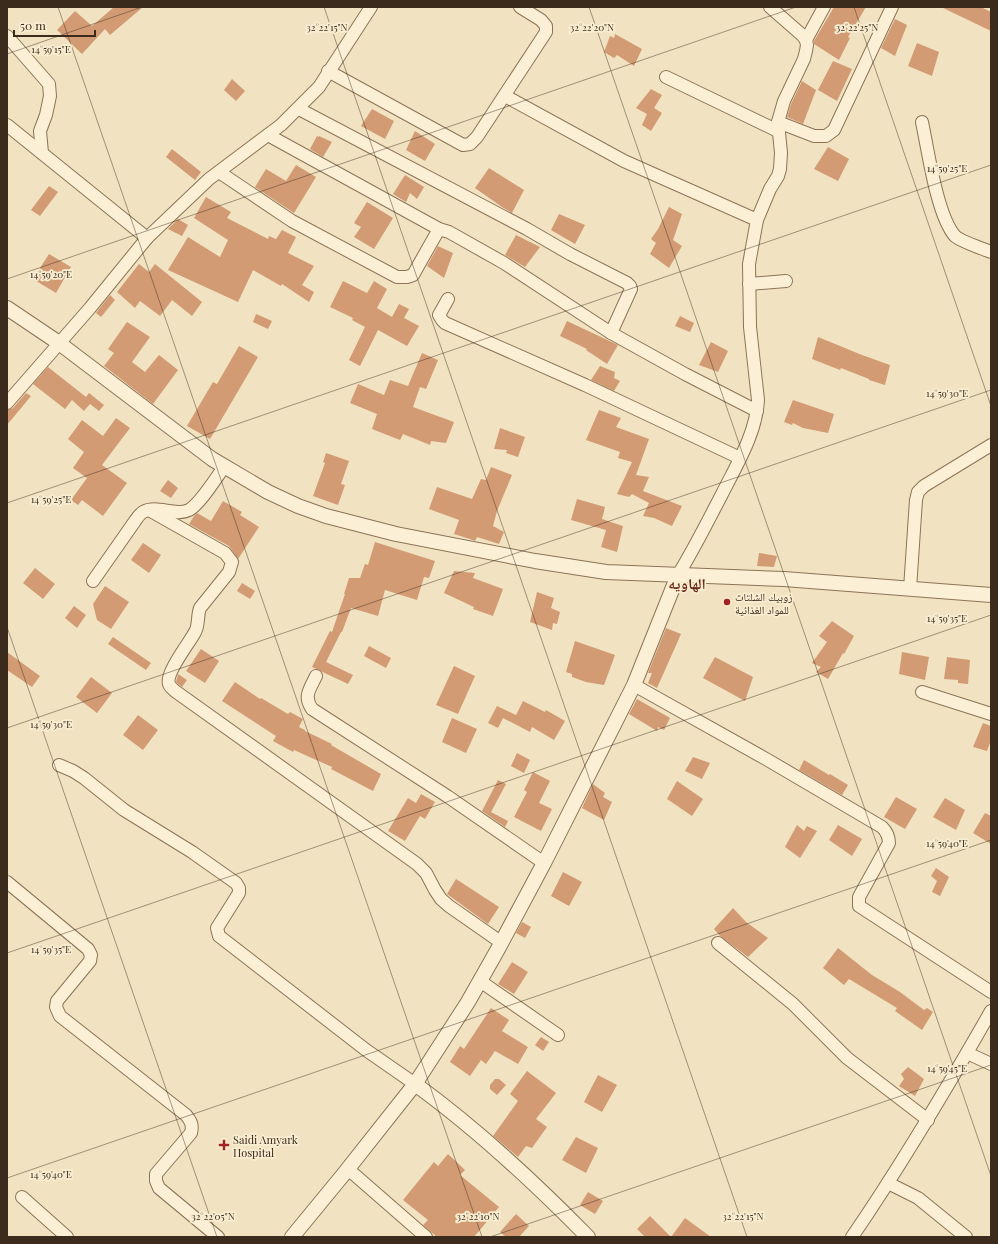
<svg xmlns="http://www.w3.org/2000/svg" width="998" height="1244" viewBox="0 0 998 1244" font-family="'Playfair Display','Noto Naskh Arabic',serif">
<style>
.building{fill:#d29b74}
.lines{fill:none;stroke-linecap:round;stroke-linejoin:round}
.minor-casing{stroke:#8c7357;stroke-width:14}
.tertiary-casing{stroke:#8c7357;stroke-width:16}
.minor{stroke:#fbf0d5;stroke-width:12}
.tertiary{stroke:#fbf0d5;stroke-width:14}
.ticks{fill:none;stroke:#3b2b1c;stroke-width:1;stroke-opacity:0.45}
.poi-dot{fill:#a02223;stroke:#f8edd1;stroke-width:1.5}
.labels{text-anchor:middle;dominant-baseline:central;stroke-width:3.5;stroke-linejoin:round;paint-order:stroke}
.poi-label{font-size:11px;fill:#3b2b1c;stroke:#f8edd1;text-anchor:start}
.district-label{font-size:15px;font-weight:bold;fill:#6b2a18;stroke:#f8edd1}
.ticks-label{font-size:10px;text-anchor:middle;fill:#3b2b1c;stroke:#f8edd1;stroke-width:3.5;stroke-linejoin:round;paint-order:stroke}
</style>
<rect width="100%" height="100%" fill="#f1e3c1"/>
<g class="building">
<polygon points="114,7 143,7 110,35 105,29 82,54 57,30 75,11 92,26"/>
<polygon points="834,7 866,7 848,37 850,38 839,60 814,44 814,41"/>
<polygon points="941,7 981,7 991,12 991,31"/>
<polygon points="895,19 907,25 895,56 881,48"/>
<polygon points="615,34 642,49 634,66 617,55 614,58 604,52 610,36 614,38"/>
<polygon points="917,43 939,52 932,76 908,66"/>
<polygon points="833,61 852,69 837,101 818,90"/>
<polygon points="232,79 245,91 236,101 224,90"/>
<polygon points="802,81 816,90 803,124 787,117 791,104"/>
<polygon points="651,89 662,95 654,108 662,113 651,131 642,125 647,114 636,108"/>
<polygon points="372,109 394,121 385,139 361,126"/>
<polygon points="415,131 435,144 425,161 406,150"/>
<polygon points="317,136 319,137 319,136 332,142 323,157 310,149"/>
<polygon points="828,147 849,159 838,181 814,169"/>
<polygon points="172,149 201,172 195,180 166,157"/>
<polygon points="296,165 316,177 294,213 255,187 266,169 286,181"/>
<polygon points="489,168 524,190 512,213 502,207 475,188"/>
<polygon points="405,175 424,187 417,199 410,193 406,202 393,194"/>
<polygon points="49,186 58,192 40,216 31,210"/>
<polygon points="206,197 231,212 227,218 268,239 269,236 276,239 282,230 296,237 288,253 314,266 302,285 314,292 309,302 282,284 281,286 253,270 238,302 168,270 188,237 220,257 228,240 194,218"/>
<polygon points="367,202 393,218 374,249 354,237 361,227 354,223"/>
<polygon points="669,207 682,214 673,240 682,246 669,268 650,254 656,243 651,239 658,229"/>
<polygon points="559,214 585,225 575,244 551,230"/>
<polygon points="178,219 188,225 182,236 168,229"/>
<polygon points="516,235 540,247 525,267 505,255"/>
<polygon points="438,246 453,253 444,278 427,266"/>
<polygon points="49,254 71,267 56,293 33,279"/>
<polygon points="139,264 149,272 155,264 202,302 192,316 172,300 160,316 140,301 135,308 117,292"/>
<polygon points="343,281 367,293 374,281 387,289 377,308 392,317 399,304 409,309 404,318 419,326 407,346 378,330 360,366 349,360 365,327 352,320 353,318 330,307"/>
<polygon points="110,295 115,300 101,317 96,313"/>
<polygon points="256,314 272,321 268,329 253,322"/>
<polygon points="680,316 694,323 690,332 675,326"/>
<polygon points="567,321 618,345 607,364 586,350 587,349 560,336"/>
<polygon points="127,322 150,337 132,362 145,372 159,355 178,370 153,404 104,366 114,353 108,349"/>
<polygon points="818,337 862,355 890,365 885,385 869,380 869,379 841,368 840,370 812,359"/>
<polygon points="711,342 728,351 718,372 699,365"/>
<polygon points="239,346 258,357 210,439 187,426 213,382 217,384"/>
<polygon points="422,353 438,360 426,389 420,387 413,407 454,422 446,443 431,441 430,445 403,434 400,440 372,429 377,414 350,403 358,384 384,395 390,380 408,386"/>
<polygon points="600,366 615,372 614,378 620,381 614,391 591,380"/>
<polygon points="48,367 86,397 89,393 104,405 99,411 90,404 84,411 72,400 65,409 33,384"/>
<polygon points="26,393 31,396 7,425 7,410 13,408"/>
<polygon points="793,400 834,414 828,433 803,428 793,423 792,425 784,422"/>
<polygon points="599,410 621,418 616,427 649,439 636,475 649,477 643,491 682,506 672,526 654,518 643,516 649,503 632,494 629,497 617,494 632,462 618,458 620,452 586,440"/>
<polygon points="116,418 130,428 102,465 127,483 103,516 82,500 78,505 71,500 87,478 73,468 84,452 68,439 82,420 103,436"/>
<polygon points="500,428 525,437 518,457 506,453 507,450 494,449"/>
<polygon points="326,453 349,461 341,484 345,485 338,505 313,496 325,463 323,462"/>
<polygon points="491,467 512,475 497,511 493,526 504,532 499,544 477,537 475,541 473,540 454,534 459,520 429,509 437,487 472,499 481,479 486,480"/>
<polygon points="168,480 178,488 171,498 160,491"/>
<polygon points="577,499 605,507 602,519 623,526 617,552 601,547 606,530 571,520"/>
<polygon points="223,501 242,512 240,515 259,527 238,559 229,546 189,524 194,516 197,513 211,521"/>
<polygon points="375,542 435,561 429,578 424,577 417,600 385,590 378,616 351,608 342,632 341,632 326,662 353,675 348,684 312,667 330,631 332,632 345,594 344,594 349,578 360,578 365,564 368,565"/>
<polygon points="143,543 161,555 149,573 131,560"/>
<polygon points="759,553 777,556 774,567 757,566"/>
<polygon points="35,568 55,584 43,599 23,583"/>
<polygon points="454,571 475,573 473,578 503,589 493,616 473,609 474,607 444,593"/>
<polygon points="242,583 255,591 250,599 237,591"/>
<polygon points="105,586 129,602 111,629 97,620 93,604"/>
<polygon points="537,592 554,598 551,608 560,612 557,624 553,623 552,630 530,622"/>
<polygon points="74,606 86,615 77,628 65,618"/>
<polygon points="832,621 854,636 844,654 843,653 828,679 816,672 821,667 812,663 827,642 819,636"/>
<polygon points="666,628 681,634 657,688 648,683 652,673 648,673"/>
<polygon points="113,637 151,663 146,670 108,644"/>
<polygon points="575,641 615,655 604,685 586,682 572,677 572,674 566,672"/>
<polygon points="369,646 391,658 386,668 364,656"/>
<polygon points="201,649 219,661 205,683 186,671"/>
<polygon points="7,652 40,676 32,687 7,670"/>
<polygon points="902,652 929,657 925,680 899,674"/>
<polygon points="715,657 753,677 745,701 703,678"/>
<polygon points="947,657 970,660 968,684 958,683 958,680 944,679"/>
<polygon points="454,666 475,676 458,714 436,705"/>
<polygon points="178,674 187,680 182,687 176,682"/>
<polygon points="91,677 112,693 97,713 76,697"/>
<polygon points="235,682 260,699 261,698 288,714 290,712 303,719 299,727 305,730 305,731 332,744 331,745 381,774 373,791 331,769 332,767 294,750 293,752 273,741 276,736 222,701"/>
<polygon points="637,699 670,718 664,730 658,727 657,731 629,714"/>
<polygon points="523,701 545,712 546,710 565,721 554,740 532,727 530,732 503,718 498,728 488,723 497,706 516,715"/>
<polygon points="138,715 158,730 143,750 123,735"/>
<polygon points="452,718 477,729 466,753 442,742"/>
<polygon points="983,723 991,726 991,740 987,751 973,747"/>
<polygon points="517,753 530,760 524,773 511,766"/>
<polygon points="693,757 710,763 702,779 685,771"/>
<polygon points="804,760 829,775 830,774 848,785 842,795 799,770"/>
<polygon points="533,772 550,781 539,803 552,809 541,831 514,817 527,792 524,790"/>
<polygon points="498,780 506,784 491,812 508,821 505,827 482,811"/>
<polygon points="677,781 703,799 692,816 667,799"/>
<polygon points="593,784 605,793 603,797 612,802 604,820 582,808"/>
<polygon points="421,794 435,802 425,819 420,816 405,841 388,831 408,798 416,803"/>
<polygon points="896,797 917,809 905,829 884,817"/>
<polygon points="945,798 965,810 956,830 933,817"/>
<polygon points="985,813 991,816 991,844 973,833"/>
<polygon points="797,825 804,831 807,826 817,831 800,858 785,847"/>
<polygon points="838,825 862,839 852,856 829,840"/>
<polygon points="936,868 949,877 940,896 932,892 937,881 931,876"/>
<polygon points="563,872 582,882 569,906 551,896"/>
<polygon points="456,879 499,907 488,924 447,894"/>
<polygon points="733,908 746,922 768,938 748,957 720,936 714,929"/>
<polygon points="522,922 531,927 525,938 516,933"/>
<polygon points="838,948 872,975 900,992 924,1010 927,1008 933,1012 922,1030 895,1011 897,1008 849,979 844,985 823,968"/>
<polygon points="512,962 528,972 514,994 498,984"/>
<polygon points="491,1008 509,1020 502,1031 528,1047 518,1064 495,1051 486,1064 481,1060 470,1076 450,1062 460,1046 464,1049"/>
<polygon points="541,1037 549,1042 543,1051 535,1045"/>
<polygon points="908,1067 924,1079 915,1096 899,1086 904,1079 901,1074"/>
<polygon points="527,1071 556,1093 536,1119 547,1127 532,1148 526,1146 518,1157 493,1136 518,1101 510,1094"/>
<polygon points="598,1075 617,1085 602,1112 584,1102"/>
<polygon points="495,1079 499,1079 506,1085 497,1095 490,1089 490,1085"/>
<polygon points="576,1137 598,1148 586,1173 562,1160"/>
<polygon points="448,1154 465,1170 460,1175 499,1207 474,1237 437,1237 423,1225 428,1220 403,1200 434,1162 438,1166"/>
<polygon points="588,1192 603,1201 595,1214 580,1205"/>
<polygon points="516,1214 529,1226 519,1237 506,1237 500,1232"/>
<polygon points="650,1216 671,1237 645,1237 637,1229"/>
<polygon points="685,1218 711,1237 671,1237"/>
</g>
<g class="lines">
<g class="minor-casing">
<g id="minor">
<polyline points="7,36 49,84 50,96 46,115 40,131 42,153"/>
<polyline points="806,40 824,7"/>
<polyline points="328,71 463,145 470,144 477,137 546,32 546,26 541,20 520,7"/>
<polyline points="666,77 778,131"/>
<polyline points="505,96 624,161 757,220"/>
<polyline points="299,109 527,229 570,254 627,283 630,286 631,289 611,333 685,374 757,411"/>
<polyline points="778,122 814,136 826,136 834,130 892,7"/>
<path d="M922,122C928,150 937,216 955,236C960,241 983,249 991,252"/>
<polyline points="7,125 147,238"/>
<polyline points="268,135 439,229 449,232 504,263 611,333"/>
<polyline points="219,172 292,221 397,277 407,277 413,275 439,229"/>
<polyline points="749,284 786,281"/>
<polyline points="448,299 439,315 442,320 445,323 585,385 740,458"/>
<polyline points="7,403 90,308 147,238 209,179 281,125 319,87 371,7"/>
<path d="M149,510L225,553L232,562L229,572L200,608C197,616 199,626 195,632C190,642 165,673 169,684C170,687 173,689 175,691L417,864L426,873L435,890L441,899L449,906L502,943"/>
<path d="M678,575C694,549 708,521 722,494C737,464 756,434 758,400L750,327L749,264L757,220L770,189L778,176L780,169L781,153L778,122L784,101L804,59L806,51L807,45L806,40L802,35L770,7"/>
<path d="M93,581L135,521C137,518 140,514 143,512C157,504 175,517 189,510C200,504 216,478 224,467"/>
<polyline points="910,589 916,500 918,492 924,486 991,445"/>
<path d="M316,676C310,689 303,696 312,709L447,796L544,863"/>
<path d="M634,685L766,759L882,827C887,832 889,836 889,843L859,897V906L991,992"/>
<polyline points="922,692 991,714"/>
<polyline points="59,765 73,771 84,778 124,810 192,852 236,883 239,888 239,893 217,928 219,936 366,1050 415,1084"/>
<path d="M7,882L88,949L91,955L90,961L57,1001L56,1007L60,1016L186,1115C191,1121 193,1125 191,1133L156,1174V1181L159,1188L218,1237"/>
<polyline points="718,943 793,1004 847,1058 928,1120"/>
<polyline points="480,981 558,1035"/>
<polyline points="967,1053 991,1064"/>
<polyline points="348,1169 426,1237"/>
<polyline points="888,1183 918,1198 966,1237"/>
<polyline points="22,1197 67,1237"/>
<path d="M852,1237C902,1164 947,1088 991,1011"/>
</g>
</g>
<g class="tertiary-casing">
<g id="tertiary">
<polyline points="7,308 59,343 212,459 268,492 298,506 326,516 396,534 535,561 606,572 784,579 991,595"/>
<path d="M415,1084C477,1129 534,1182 588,1237"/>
<polyline points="292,1237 343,1175 415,1084 468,1002 498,949 544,863 634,685 678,575"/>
</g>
</g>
<use href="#minor" class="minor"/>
<use href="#tertiary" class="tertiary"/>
</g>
<path class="ticks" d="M58,7L482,1237M324,7L747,1237M589,7L991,1176M854,7L991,406M7,54L142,7M7,279L796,7M7,503L991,165M7,627L217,1237M7,728L991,390M7,953L991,615M7,1178L991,840M490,1237L991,1065"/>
<g class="poi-dot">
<circle cx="727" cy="602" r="4"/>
<path d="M222 1139h4v4h4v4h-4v4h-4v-4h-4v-4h4z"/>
</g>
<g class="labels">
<g class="poi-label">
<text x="735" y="596">زوبيك الشلتات<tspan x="735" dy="13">للمواد الغذائية</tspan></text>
<text x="233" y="1139">Saidi Amyark<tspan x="233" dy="13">Hospital</tspan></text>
</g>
<g class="district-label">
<text x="687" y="583">الهاويه</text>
</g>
</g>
<g class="ticks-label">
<text x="327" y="31">32°22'15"N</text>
<text x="857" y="31">32°22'25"N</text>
<text x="592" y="31">32°22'20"N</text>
<text x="51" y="53">14°59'15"E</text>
<text x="947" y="172">14°59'25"E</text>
<text x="51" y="278">14°59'20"E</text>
<text x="947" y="397">14°59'30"E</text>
<text x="51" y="503">14°59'25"E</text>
<text x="947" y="622">14°59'35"E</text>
<text x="51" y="728">14°59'30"E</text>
<text x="947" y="847">14°59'40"E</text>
<text x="51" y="953">14°59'35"E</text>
<text x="947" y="1072">14°59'45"E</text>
<text x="51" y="1178">14°59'40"E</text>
<text x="213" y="1220">32°22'05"N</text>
<text x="478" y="1220">32°22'10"N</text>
<text x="743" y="1220">32°22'15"N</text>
</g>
<rect width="998" height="1244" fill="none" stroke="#3b2b1c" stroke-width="16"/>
<path d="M14 30v6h81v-6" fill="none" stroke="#3b2b1c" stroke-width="2"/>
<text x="20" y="30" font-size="12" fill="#3b2b1c" stroke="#f8edd1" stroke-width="3" paint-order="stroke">50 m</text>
</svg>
